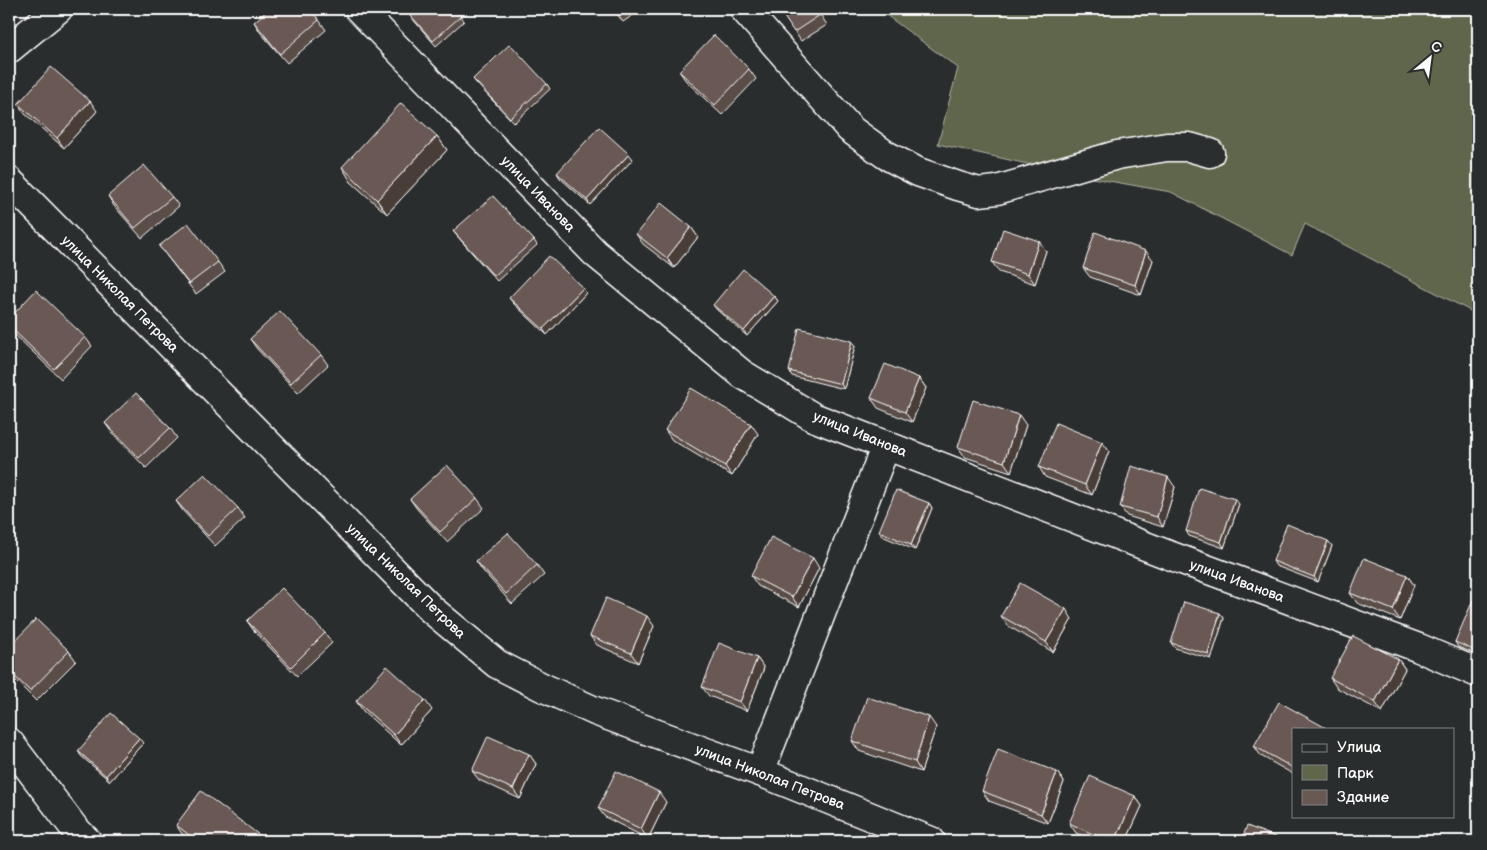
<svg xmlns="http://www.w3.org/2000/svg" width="1487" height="850" viewBox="0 0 1487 850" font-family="'Balsamiq Sans',sans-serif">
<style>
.green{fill:#60664c;stroke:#b0b2a6}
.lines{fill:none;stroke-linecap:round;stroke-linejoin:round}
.minor-casing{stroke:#fff;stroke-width:31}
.secondary-casing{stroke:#fff;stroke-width:31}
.minor{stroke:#2a2d2e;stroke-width:28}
.secondary{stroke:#2a2d2e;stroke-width:28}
.wall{fill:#5a4d47;stroke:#fff}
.shaded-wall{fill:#4a3e39;stroke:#fff}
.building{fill:#695952;stroke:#fff}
.labels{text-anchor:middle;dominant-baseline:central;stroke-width:4;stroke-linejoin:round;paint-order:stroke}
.street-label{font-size:14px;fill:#fff;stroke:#2a2d2e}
</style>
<rect width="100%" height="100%" fill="#2a2d2e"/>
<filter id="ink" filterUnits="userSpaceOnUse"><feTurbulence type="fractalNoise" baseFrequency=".02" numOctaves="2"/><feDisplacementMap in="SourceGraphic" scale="10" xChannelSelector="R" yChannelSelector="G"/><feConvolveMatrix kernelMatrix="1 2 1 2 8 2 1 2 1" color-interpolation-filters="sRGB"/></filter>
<g filter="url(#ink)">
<polygon class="green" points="878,9 1478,9 1478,315 1305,224 1292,255 1171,192 1081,176 938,144 958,68"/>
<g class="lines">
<g class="minor-casing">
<g id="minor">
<polyline points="359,9 595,253 742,374 813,417 1166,554 1419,648 1478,673"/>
<polyline points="744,9 850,129 886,155 918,172 958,186 979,192 997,190 1117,155 1167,147 1189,147 1210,153"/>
<polyline points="9,49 58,9"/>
<polyline points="9,742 75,829 87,841"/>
<polyline points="760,772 886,445"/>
</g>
</g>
<g class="secondary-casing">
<polyline id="secondary" points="9,181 432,610 497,664 542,687 595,711 760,772 931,841"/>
</g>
<use href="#minor" class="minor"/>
<use href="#secondary" class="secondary"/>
</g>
<g class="wall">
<polygon points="404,9 461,16 464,21 436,46"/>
<polygon points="613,9 642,9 623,22"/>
<polygon points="779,9 817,9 827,25 801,41"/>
<polygon points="319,20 326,30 287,63 260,32 254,22"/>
<polygon points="749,69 756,79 722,115 686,81 679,71"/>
<polygon points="473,79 547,84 550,89 514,123 477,84"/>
<polygon points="18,104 97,111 64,148 25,114"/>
<polygon points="437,136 447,150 387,214 351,182 342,167"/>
<polygon points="633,159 590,205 560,178 557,173"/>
<polygon points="108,196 172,197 179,206 142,238 114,206"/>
<polygon points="691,227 698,237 674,268 643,244 636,234"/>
<polygon points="453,231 534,240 537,245 497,281 457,236"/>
<polygon points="159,246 218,262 225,272 196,294"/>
<polygon points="1046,251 1035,284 999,272 992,262"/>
<polygon points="1153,260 1141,295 1090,277 1083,268"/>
<polygon points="583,288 586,293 547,335 513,303 509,298"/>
<polygon points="774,296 778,301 747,336 717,310 713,305"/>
<polygon points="9,326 85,337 92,346 61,379 12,332 9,328"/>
<polygon points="250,339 321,355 328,365 298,393 257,349"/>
<polygon points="855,346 844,389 792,376 789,371"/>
<polygon points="919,378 926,388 912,422 878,408 871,398"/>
<polygon points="105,423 170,428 177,438 146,468 112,433"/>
<polygon points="1026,425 1011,472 965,457 958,447"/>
<polygon points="665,430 758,434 732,476 672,440"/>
<polygon points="1102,442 1109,451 1092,495 1045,477 1039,467"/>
<polygon points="1175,487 1163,527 1127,516 1120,507"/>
<polygon points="477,498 484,508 447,542 417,509 410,499"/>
<polygon points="176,501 238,508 245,518 215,546 183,511"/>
<polygon points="929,503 932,508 915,550 882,536 879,531"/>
<polygon points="1239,504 1224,548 1189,536 1186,531"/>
<polygon points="1328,541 1332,546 1318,582 1276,566 1273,561"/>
<polygon points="476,561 537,565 544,575 512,604 483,571"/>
<polygon points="819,568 799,607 758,586 751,576"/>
<polygon points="1407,575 1414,585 1400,620 1357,603 1350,593"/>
<polygon points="1478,602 1478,655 1458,647 1455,642"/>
<polygon points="1220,613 1224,618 1211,659 1175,648 1171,643"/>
<polygon points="1001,616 1072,619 1053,652 1008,626"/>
<polygon points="247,621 325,633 332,643 297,676 254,631"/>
<polygon points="654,626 638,663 597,645 590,636"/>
<polygon points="9,647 69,651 76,661 36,701 9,674"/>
<polygon points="757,658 764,668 747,711 709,696 702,687"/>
<polygon points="1398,659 1405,669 1382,712 1337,688 1330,678"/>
<polygon points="356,701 432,710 401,745 363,711"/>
<polygon points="936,727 921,772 859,751 852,741"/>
<polygon points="1293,729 1293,774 1261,756 1254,746"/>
<polygon points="143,743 110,781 81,756 78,751"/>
<polygon points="529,754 536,764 520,799 479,780 472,771"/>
<polygon points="1478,763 1478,784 1473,777"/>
<polygon points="1057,772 1064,782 1048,823 989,801 982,791"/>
<polygon points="1135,796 1142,806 1126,841 1094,841 1076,833 1069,823"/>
<polygon points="666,802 648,839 605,817 598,808"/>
<polygon points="176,825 267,841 191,841 182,834"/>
</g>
<g class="shaded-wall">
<polygon points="90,101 97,111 64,148 57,138"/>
<polygon points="437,136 447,150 387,214 377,200"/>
<polygon points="629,154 633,159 590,205 587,200"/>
<polygon points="691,227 698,237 674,268 667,258"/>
<polygon points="1039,241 1046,251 1035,284 1028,274"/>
<polygon points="1146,251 1153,260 1141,295 1135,285"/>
<polygon points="583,288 586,293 547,335 543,329"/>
<polygon points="774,296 778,301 747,336 744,331"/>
<polygon points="852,341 855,346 844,389 841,384"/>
<polygon points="919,378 926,388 912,422 905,412"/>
<polygon points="1019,415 1026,425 1011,472 1004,462"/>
<polygon points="751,424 758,434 732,476 725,466"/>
<polygon points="1102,442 1109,451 1092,495 1085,485"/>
<polygon points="1168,477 1175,487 1163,527 1157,517"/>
<polygon points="1235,499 1239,504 1224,548 1221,542"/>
<polygon points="929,503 932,508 915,550 911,545"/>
<polygon points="1328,541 1332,546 1318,582 1314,577"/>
<polygon points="813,558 819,568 799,607 792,597"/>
<polygon points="1407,575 1414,585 1400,620 1393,610"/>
<polygon points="1066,609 1072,619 1053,652 1046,642"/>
<polygon points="1220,613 1224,618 1211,659 1208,654"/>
<polygon points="647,616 654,626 638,663 631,653"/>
<polygon points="757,658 764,668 747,711 740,702"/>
<polygon points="1398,659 1405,669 1382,712 1375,702"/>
<polygon points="425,700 432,710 401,745 394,735"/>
<polygon points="929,717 936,727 921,772 915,762"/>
<polygon points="139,738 143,743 110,781 106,776"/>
<polygon points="529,754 536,764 520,799 513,789"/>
<polygon points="1057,772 1064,782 1048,823 1041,814"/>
<polygon points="659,792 666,802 648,839 641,829"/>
<polygon points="1135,796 1142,806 1126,841 1115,841"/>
</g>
<g class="building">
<polygon points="269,9 310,9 319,20 280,54 254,22"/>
<polygon points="405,9 454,9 461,16 433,41"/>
<polygon points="614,9 621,9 616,12"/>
<polygon points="779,9 816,9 820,15 794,32"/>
<polygon points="714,35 749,69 715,105 679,71"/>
<polygon points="510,44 547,84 510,118 473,79"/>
<polygon points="51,67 90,101 57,138 18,104"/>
<polygon points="401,103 437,136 377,200 342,167"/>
<polygon points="599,127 629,154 587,200 557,173"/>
<polygon points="144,165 172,197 135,228 108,196"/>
<polygon points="493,196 534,240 494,276 453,231"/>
<polygon points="661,203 691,227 667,258 636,234"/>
<polygon points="188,223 218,262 189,284 159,246"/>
<polygon points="1003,229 1039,241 1028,274 992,262"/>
<polygon points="1095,232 1146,251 1135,285 1083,268"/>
<polygon points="549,256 583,288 543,329 509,298"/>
<polygon points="743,269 774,296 744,331 713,305"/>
<polygon points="36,290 85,337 54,369 9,326 9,319"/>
<polygon points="280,311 321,355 291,383 250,339"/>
<polygon points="799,328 852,341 841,384 789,371"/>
<polygon points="885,364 919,378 905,412 871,398"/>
<polygon points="691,388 751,424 725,466 665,430"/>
<polygon points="136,393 170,428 139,458 105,423"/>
<polygon points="973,400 1019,415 1004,462 958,447"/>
<polygon points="1056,423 1102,442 1085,485 1039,467"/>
<polygon points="447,465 477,498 440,532 410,499"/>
<polygon points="1131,466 1168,477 1157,517 1120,507"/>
<polygon points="205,474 238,508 208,536 176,501"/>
<polygon points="1199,488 1235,499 1221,542 1186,531"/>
<polygon points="896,490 929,503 911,545 879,531"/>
<polygon points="1287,524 1328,541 1314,577 1273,561"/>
<polygon points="508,533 537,565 506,594 476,561"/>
<polygon points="771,537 813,558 792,597 751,576"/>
<polygon points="1364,558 1407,575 1393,610 1350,593"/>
<polygon points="1020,583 1066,609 1046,642 1001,616"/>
<polygon points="282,588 325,633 291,667 247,621"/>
<polygon points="606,598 647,616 631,653 590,636"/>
<polygon points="1473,600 1478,602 1478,652 1455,642"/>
<polygon points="1184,602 1220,613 1208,654 1171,643"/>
<polygon points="36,619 69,651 30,691 9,671 9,647"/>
<polygon points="1353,636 1398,659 1375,702 1330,678"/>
<polygon points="719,643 757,658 740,702 702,687"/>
<polygon points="387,666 425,700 394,735 356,701"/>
<polygon points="867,697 929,717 915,762 852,741"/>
<polygon points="1279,702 1328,729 1293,729 1293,768 1254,746"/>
<polygon points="111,713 139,738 106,776 78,751"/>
<polygon points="488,736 529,754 513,789 472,771"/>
<polygon points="998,749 1057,772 1041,814 982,791"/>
<polygon points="1478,763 1478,779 1473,777"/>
<polygon points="616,771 659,792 641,829 598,808"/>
<polygon points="1090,776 1135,796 1115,841 1108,841 1069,823"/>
<polygon points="201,791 267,841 197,841 176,825"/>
<polygon points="1247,826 1283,840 1282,841 1241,841"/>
</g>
</g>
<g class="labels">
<g class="street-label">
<text transform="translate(538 194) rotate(46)">улица Иванова</text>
<text transform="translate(120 294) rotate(45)">улица Николая Петрова</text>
<text transform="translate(860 434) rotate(22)">улица Иванова</text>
<text transform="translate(406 581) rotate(44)">улица Николая Петрова</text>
<text transform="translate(1237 581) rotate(20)">улица Иванова</text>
<text transform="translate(770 777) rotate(21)">улица Николая Петрова</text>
</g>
</g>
<rect width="1487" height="850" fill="none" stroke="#2a2d2e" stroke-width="30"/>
<rect x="15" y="15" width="1457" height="820" fill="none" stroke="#fff" stroke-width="2" filter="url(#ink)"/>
<rect x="1292" y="728" width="162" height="90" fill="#2a2d2e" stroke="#7f8182"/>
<rect x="1302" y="744" width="25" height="8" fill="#2a2d2e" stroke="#7f8182"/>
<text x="1337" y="752" font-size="15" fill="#ffffff">Улица</text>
<rect x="1302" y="765" width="25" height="15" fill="#60664c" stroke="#7f8182"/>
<text x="1337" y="778" font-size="15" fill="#ffffff">Парк</text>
<rect x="1302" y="790" width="25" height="15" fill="#695952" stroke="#7f8182"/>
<text x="1337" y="802" font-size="15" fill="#ffffff">Здание</text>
<g transform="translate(1430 58) rotate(29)" stroke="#2a2d2e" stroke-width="4" paint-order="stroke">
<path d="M0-4L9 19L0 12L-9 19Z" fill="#ffffff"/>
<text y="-8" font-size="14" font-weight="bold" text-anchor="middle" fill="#ffffff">С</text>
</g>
</svg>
